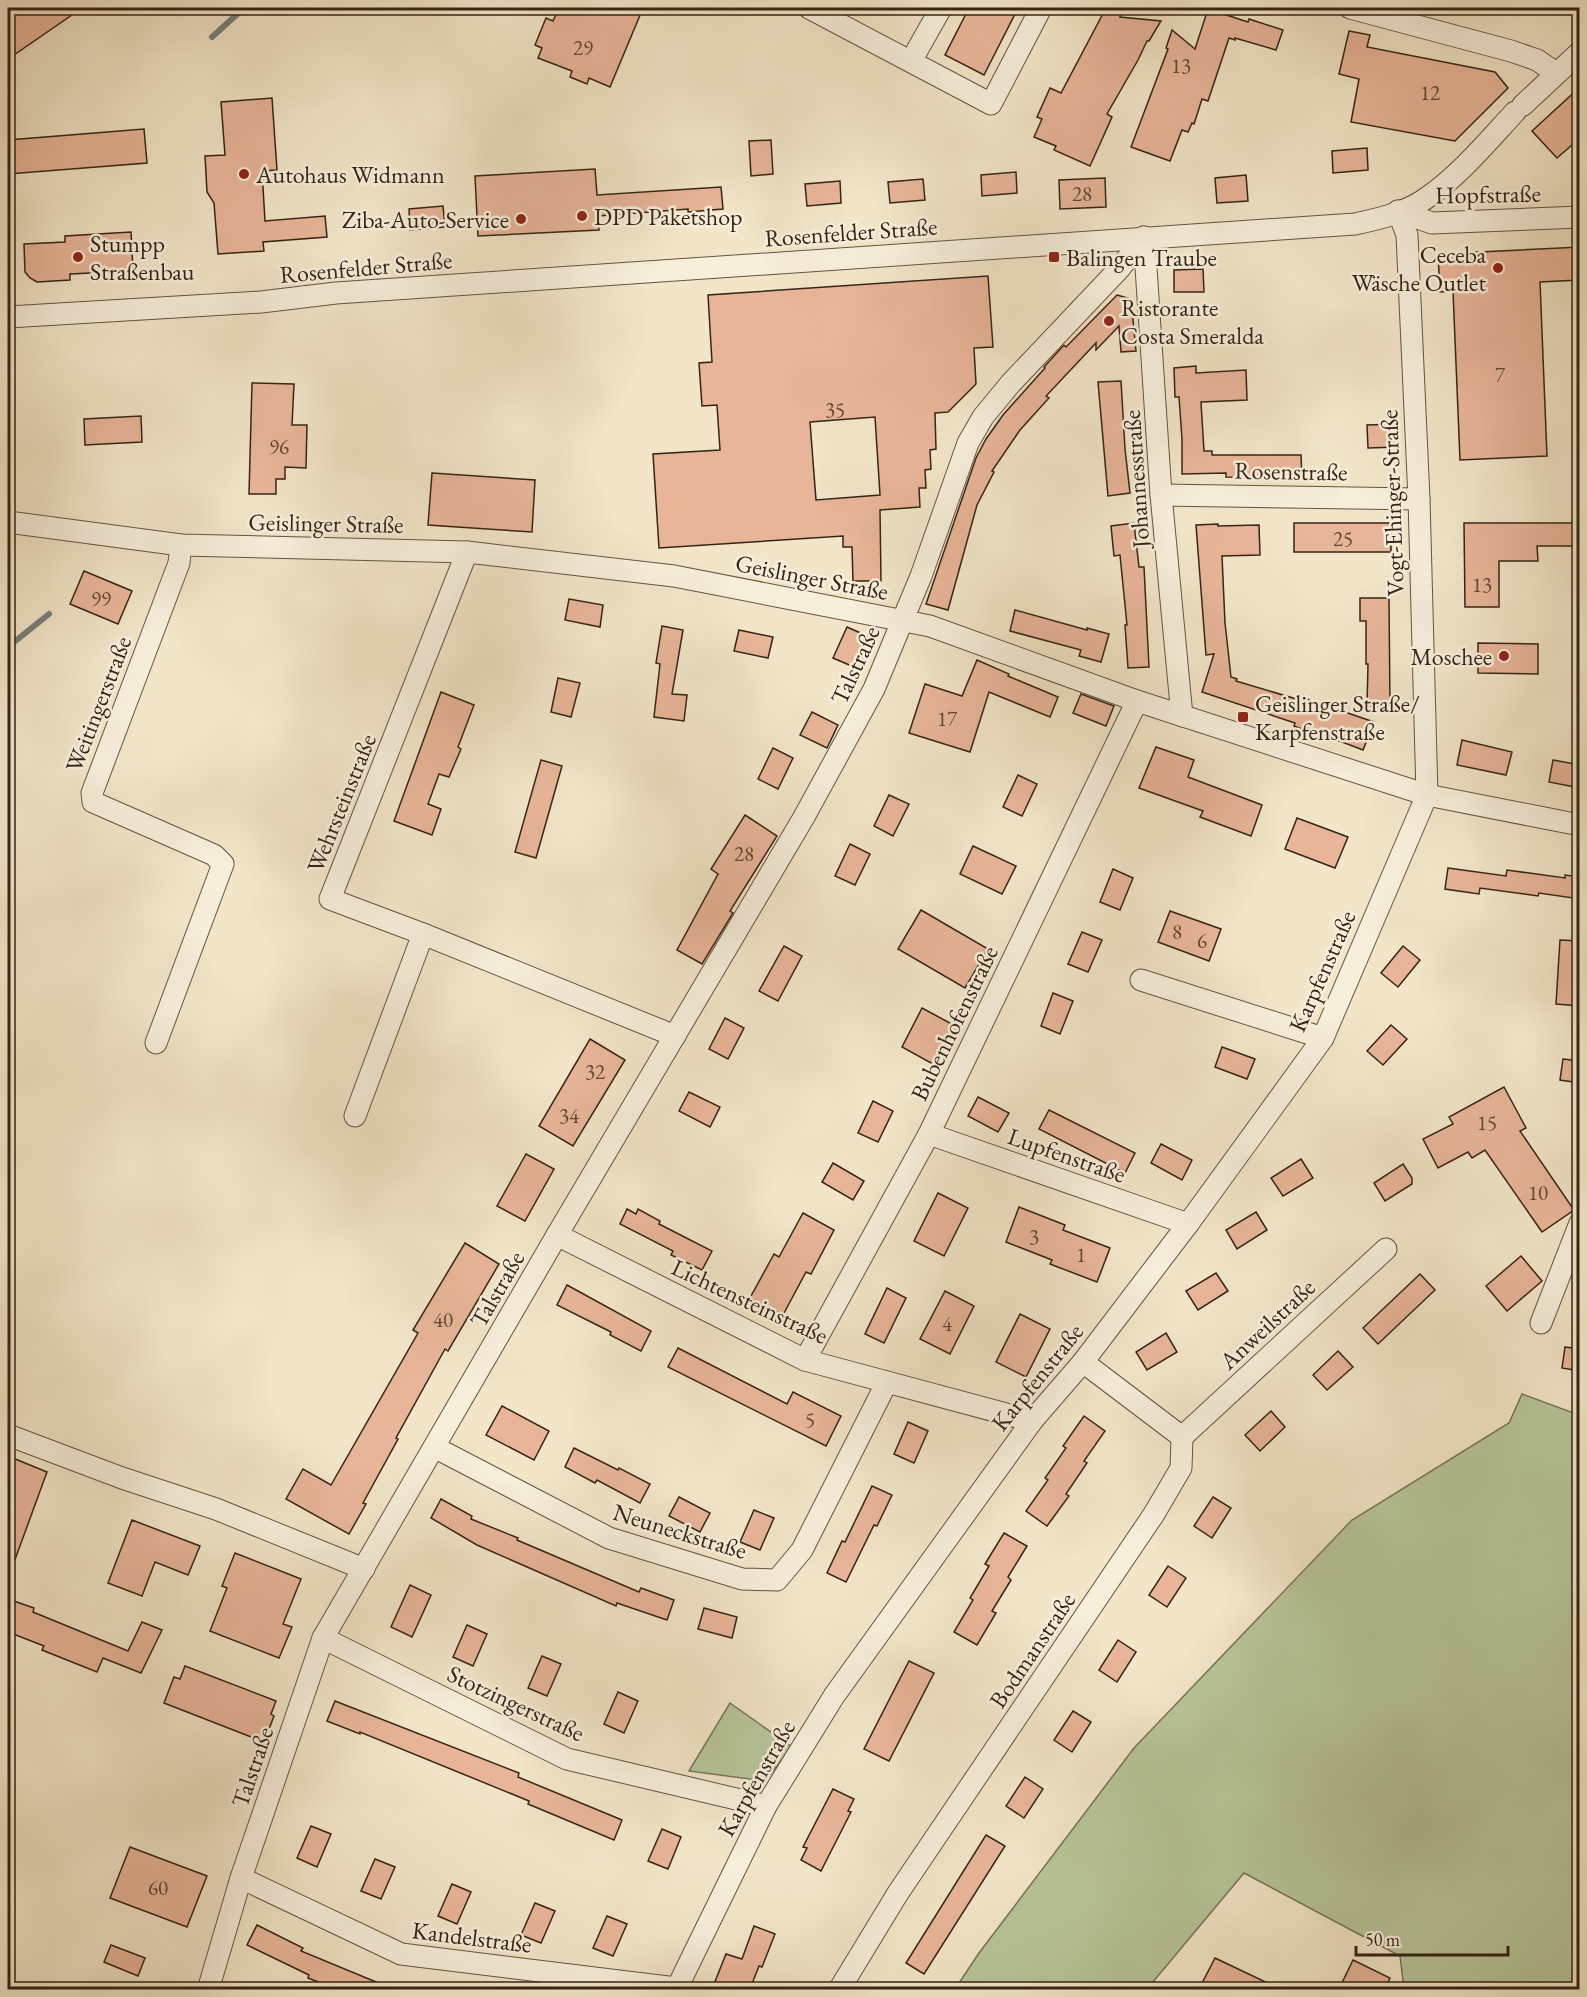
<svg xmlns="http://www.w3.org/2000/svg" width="1587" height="1997" viewBox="0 0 1587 1997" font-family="'EB Garamond',serif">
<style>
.green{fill:#b7c599;stroke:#767458;stroke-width:1.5}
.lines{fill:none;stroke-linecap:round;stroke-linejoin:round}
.stream{stroke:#767f7d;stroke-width:6}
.building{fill:#e8b598;stroke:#352416;stroke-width:1.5;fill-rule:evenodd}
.street-casing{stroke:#645442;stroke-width:23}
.street{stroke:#f7eedb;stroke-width:21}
.poi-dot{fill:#8f2418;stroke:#f7eedb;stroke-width:2}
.labels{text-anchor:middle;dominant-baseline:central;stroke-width:5;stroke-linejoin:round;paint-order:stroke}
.number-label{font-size:21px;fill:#624836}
.poi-label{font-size:24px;fill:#352416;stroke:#f7eedb;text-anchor:start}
.street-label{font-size:24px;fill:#352416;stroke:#f7eedb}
</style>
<rect width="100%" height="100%" fill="#f2e5c8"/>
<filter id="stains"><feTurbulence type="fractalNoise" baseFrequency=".00333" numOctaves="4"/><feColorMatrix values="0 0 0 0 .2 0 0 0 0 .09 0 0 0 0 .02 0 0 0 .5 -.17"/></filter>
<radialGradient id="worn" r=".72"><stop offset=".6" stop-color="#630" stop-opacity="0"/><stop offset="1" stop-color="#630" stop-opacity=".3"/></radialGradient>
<g class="green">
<polygon points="1522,1394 1579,1415 1579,1989 1404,1989 1400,1956 1244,1873 1147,1989 955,1989 979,1953 1134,1748 1352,1520 1509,1423"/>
<polygon points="730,1703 792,1747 765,1781 689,1771"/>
</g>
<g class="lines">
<g class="stream">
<polyline points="212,37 244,8"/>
<polyline points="8,647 49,614"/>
</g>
</g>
<g class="building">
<polygon points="8,8 82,8 8,59"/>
<polygon points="559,8 643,8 610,87 589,78 587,84 570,77 572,71 538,58 542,48 535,45 546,18 553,21"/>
<polygon points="969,8 1018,8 984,75 945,55"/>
<polygon points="1106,8 1123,8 1120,17 1161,21 1149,41 1147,41 1138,60 1107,114 1112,117 1090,166 1054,150 1056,146 1034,137 1042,119 1037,117 1050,88 1061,93"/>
<polygon points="1208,9 1248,22 1249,19 1283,30 1276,50 1235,38 1235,40 1229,38 1208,101 1202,99 1194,124 1192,123 1188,132 1182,130 1170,161 1131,147 1168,49 1166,48 1172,30 1195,49"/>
<polygon points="1349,31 1370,35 1367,47 1495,72 1508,88 1455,141 1351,122 1359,79 1339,74"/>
<polygon points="1580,87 1580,138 1557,158 1532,131"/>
<polygon points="272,98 277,170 262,171 265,221 325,216 327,237 263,242 264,251 218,254 214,203 207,192 205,156 225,155 221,102"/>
<polygon points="144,129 147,163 8,174 8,140"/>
<polygon points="771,140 773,174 751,176 749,141"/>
<polygon points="1367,148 1368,170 1333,173 1332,151"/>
<polygon points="595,169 597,195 721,187 723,209 688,212 688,209 598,216 599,230 478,236 475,176"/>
<polygon points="1016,172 1017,193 982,196 981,175"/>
<polygon points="1246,175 1248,201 1217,203 1215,178"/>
<polygon points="1105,178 1106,207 1060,209 1059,180"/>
<polygon points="923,179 925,200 890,203 888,182"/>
<polygon points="840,181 841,203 807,206 805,184"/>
<polygon points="443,206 445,227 410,230 409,209"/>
<polygon points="131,232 133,271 70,274 70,280 37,282 30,278 25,272 24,244 65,242 65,236"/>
<polygon points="1580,247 1580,280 1540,282 1547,456 1460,460 1453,291 1440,292 1438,254"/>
<polygon points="1203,269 1204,292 1174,292 1174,270"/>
<path d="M988,276L993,347L974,348L976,384L948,412L935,413L936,449L930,450L931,469L925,470L926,488H919L920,507L880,510L881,581H853L852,547H843V536L659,548L653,454L720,450L717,405L702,406L699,363L712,362L708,295ZM875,417L880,495L816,500L810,422Z"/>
<polygon points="1117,295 1131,299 1136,351 1121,352 1119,326 1096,350 1096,343 1046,396 1049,398 1020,430 992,471 994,472 977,505 948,610 926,604 976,458 986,439 1003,415 1045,368 1044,367 1064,345 1066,347"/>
<polygon points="1196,366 1196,373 1246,370 1247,400 1201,402 1204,451 1212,451 1212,455 1301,455 1302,478 1226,477 1226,473 1182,474 1182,439 1179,397 1175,397 1174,368"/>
<polygon points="1121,381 1125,449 1130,493 1108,496 1098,382"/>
<polygon points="252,383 294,384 292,425 307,425 306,468 285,467 285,479 276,479 276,494 249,494"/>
<polygon points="141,416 142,442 85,445 84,419"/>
<polygon points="1397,424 1397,447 1368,448 1367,425"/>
<polygon points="432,473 535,480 532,532 428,525"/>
<polygon points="1134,523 1139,567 1144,567 1149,667 1128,668 1125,625 1127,625 1120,555 1114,556 1111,526"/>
<rect x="1294" y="523" width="97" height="29"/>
<polygon points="1464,523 1580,523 1580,546 1537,546 1538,561 1499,561 1499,607 1465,607"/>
<polygon points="1218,524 1218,526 1259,525 1260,555 1222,556 1225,623 1231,677 1237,679 1236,681 1303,701 1304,698 1374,722 1363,750 1316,732 1315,734 1294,726 1295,723 1202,692 1214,654 1206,655 1196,525"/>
<polygon points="84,571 132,591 118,624 70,604"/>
<polygon points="1360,598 1389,598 1390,707 1367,706 1368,664 1366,664 1366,621 1360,621"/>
<polygon points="569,599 603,605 600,627 565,620"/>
<polygon points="1015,610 1087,630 1087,628 1109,634 1101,662 1079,656 1081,650 1010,631"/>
<polygon points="662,626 683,630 672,694 687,695 684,721 654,717 660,664 656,663"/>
<polygon points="847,627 874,639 861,670 833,658"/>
<polygon points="739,630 773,637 768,658 734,651"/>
<polygon points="1478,643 1538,644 1538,674 1478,673"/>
<polygon points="977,660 1009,674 1008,676 1058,697 1050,717 989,692 970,752 909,733 925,684 962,696"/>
<polygon points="558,678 580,683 571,717 551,712"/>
<polygon points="441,692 474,705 458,747 461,749 449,777 439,774 428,804 441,809 432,835 394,821"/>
<polygon points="1081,694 1114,706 1106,726 1073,713"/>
<polygon points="812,712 838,725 827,748 800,735"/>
<polygon points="1462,740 1512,752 1506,775 1457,765"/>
<polygon points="1156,747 1194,760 1188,777 1262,805 1251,836 1200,817 1203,811 1139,788"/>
<polygon points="773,748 793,758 778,789 758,779"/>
<polygon points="541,760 562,766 536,858 515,852"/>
<polygon points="1553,760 1580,765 1580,788 1549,782"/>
<polygon points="1018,775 1037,784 1022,816 1003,807"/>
<polygon points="889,795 909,804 893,836 874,826"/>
<polygon points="745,815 777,836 730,911 733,913 702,964 677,950 718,874 711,869"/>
<polygon points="1297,818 1348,837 1335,868 1285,849"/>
<polygon points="850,844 870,854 855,885 835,876"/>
<polygon points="973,846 1016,866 1002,894 960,874"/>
<polygon points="1448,868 1506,876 1507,870 1565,878 1565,875 1580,877 1580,899 1539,893 1538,896 1480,888 1479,894 1445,889"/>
<polygon points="1113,869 1133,878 1120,910 1100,902"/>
<polygon points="921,910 988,949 965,988 898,949"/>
<polygon points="1170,911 1221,929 1209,961 1158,942"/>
<polygon points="1082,932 1102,940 1088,972 1068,964"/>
<polygon points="1560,940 1580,941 1580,1006 1556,1004"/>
<polygon points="784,946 802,956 778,1001 759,991"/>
<polygon points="1403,946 1420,960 1398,987 1381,973"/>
<polygon points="1053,993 1073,1001 1060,1034 1041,1026"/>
<polygon points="922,1008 961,1029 940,1068 902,1047"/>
<polygon points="725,1018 744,1028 728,1059 709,1049"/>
<polygon points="1391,1025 1407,1039 1383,1065 1367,1051"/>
<polygon points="590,1039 625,1060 573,1146 539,1126"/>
<polygon points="1222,1047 1255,1059 1247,1079 1215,1067"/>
<polygon points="1563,1059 1580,1061 1580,1083 1560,1080"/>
<polygon points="1504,1087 1526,1128 1520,1131 1574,1210 1542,1232 1485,1150 1472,1158 1468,1152 1438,1168 1423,1139 1453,1124 1449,1117"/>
<polygon points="689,1092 720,1107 710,1127 679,1111"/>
<polygon points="978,1097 1009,1113 998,1132 968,1116"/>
<polygon points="873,1101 893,1111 878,1142 858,1133"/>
<polygon points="1049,1110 1135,1153 1125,1173 1039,1129"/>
<polygon points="1161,1144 1192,1160 1182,1180 1151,1163"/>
<polygon points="526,1154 554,1169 525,1221 497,1206"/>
<polygon points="1301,1159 1313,1178 1283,1196 1271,1178"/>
<polygon points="833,1163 864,1181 853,1200 822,1182"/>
<polygon points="1403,1164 1412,1178 1412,1184 1385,1201 1374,1183"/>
<polygon points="938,1193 968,1208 944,1256 914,1241"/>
<polygon points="1019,1207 1065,1225 1063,1230 1110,1248 1097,1282 1050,1264 1052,1260 1006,1242"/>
<polygon points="627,1209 636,1214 638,1209 660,1221 659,1224 712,1251 702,1270 671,1255 673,1251 620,1224"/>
<polygon points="1256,1212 1267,1230 1237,1249 1226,1230"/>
<polygon points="803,1213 834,1230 811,1274 806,1272 783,1315 750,1298 774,1254 779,1257"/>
<polygon points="465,1243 499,1264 448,1351 445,1349 396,1438 398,1439 363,1503 366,1504 349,1534 286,1499 303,1469 331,1485 418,1333 413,1330"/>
<polygon points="1521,1256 1542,1281 1507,1311 1486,1286"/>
<polygon points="1216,1273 1228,1291 1198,1310 1186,1291"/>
<polygon points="1420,1274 1435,1290 1378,1344 1363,1328"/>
<polygon points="567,1285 651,1331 641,1351 610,1335 611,1332 557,1305"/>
<polygon points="887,1288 906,1298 884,1343 865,1334"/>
<polygon points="945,1291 974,1306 950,1354 920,1339"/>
<polygon points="1020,1314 1050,1329 1026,1377 996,1362"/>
<polygon points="1166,1333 1177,1352 1147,1370 1136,1352"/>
<polygon points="1565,1347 1580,1349 1580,1371 1562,1368"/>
<polygon points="678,1348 787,1404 793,1392 841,1416 826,1446 668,1367"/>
<polygon points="1338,1351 1353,1367 1327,1390 1313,1375"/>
<polygon points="502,1406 549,1431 534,1460 486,1435"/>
<polygon points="1271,1411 1285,1427 1260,1451 1245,1435"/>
<polygon points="1084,1416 1105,1431 1084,1461 1087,1463 1066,1494 1069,1496 1047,1526 1026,1511 1048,1480 1045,1478 1066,1448 1063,1446"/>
<polygon points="908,1422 928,1431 914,1463 894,1454"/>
<polygon points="574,1448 618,1470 619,1468 650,1484 640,1503 597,1480 595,1483 565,1467"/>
<polygon points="8,1456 47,1472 9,1576 8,1575"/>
<polygon points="872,1486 892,1495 877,1526 874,1525 846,1582 827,1573 842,1541 845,1542"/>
<polygon points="679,1497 710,1513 700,1532 669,1516"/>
<polygon points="1213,1497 1231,1508 1212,1538 1194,1526"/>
<polygon points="441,1499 472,1516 471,1519 518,1538 517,1540 639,1592 641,1588 674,1600 667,1620 617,1603 616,1606 477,1545 431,1518"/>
<polygon points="754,1510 774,1518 760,1550 740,1542"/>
<polygon points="132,1520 200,1546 188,1575 155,1562 142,1596 108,1583"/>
<polygon points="1004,1533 1027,1546 1008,1577 1011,1580 992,1611 996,1613 977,1645 954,1632 973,1600 970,1598 989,1566 985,1564"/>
<polygon points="235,1553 301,1579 283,1624 292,1627 279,1658 210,1631 227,1588 222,1586"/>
<polygon points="1168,1566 1186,1578 1167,1607 1149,1595"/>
<polygon points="410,1585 431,1595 412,1637 391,1627"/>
<polygon points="8,1599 34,1608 33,1612 128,1651 142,1622 162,1630 141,1673 103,1658 97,1672 42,1650 44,1646 8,1632"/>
<polygon points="704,1608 737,1617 732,1638 698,1629"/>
<polygon points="467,1625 487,1634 473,1666 453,1657"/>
<polygon points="1118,1640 1136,1652 1117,1682 1099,1670"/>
<polygon points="542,1656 561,1664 547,1696 528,1688"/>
<polygon points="909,1661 934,1673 889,1761 864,1749"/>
<polygon points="185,1666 276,1701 271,1714 274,1716 264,1742 164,1703 174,1677 180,1679"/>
<polygon points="618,1692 638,1701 624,1733 604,1724"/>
<polygon points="335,1701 519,1773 518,1777 622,1820 614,1840 528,1804 529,1801 360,1732 360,1734 327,1721"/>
<polygon points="1073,1711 1091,1722 1072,1752 1054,1740"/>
<polygon points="1025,1777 1043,1789 1024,1818 1006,1806"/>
<polygon points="833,1789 854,1799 848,1811 851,1812 821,1871 801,1860 807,1848 803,1847"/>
<polygon points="311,1826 331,1834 317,1867 297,1858"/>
<polygon points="662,1829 681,1837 668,1869 648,1861"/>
<polygon points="986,1835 1005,1846 924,1974 906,1963"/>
<polygon points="130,1847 207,1876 187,1927 110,1898"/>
<polygon points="375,1859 395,1867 381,1899 361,1891"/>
<polygon points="452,1884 471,1892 457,1924 438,1916"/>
<polygon points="535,1903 555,1911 541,1943 521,1935"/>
<polygon points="607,1916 627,1924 613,1956 593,1948"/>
<polygon points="257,1925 303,1948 301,1951 393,1989 336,1989 308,1978 309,1975 247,1945"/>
<polygon points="754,1926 775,1934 762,1967 759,1966 750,1989 712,1989 726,1954 742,1959"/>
<polygon points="111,1945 145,1958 138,1976 104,1962"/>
<polygon points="1215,1958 1280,1989 1199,1989"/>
<polygon points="1353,1960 1390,1978 1385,1989 1339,1989"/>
</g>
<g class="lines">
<g class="street-casing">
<g id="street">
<polyline points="809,8 991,104 1041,8"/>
<polyline points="1350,8 1511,51 1537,60 1556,73"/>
<polyline points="911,61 941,8"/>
<polyline points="1523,105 1580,52"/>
<polyline points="1398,211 1432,223 1580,217"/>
<polyline points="1144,237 1161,495 1182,716"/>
<path d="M8,317L261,302L336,293L1355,224C1378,219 1405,213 1425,199C1459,176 1487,142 1515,112"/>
<polyline points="1161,495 1419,499"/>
<polyline points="8,522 181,545 467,552 674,576 930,626 1137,701 1427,795 1580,825"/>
<polyline points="423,934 675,1036"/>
<polyline points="1141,980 1323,1038"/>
<polyline points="156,1043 223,864 214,855 93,802 92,793 179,563 181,545"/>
<polyline points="355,1116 423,934 330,899 467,552"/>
<polyline points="929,1134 1188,1224"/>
<polyline points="557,1235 805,1360 1032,1421"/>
<polyline points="1541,1323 1580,1223"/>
<polyline points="805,1360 929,1134 1137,701"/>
<polyline points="8,1435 122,1478 216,1509 364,1569"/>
<polyline points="1182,1437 1386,1249"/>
<polyline points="434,1447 609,1538 742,1579 777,1580 802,1550 887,1382"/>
<polyline points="323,1638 567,1759 766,1806"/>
<polyline points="241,1878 401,1954 676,1988"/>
<polyline points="208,1990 241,1878 323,1638 557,1235 804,817 874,689 921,576 968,443 983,417 1011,383 1120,268 1144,237"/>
<polyline points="676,1990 766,1806 834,1696 1032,1421 1083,1362 1188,1224 1323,1038 1427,795 1419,499 1407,235 1398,211"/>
<polyline points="839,1990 898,1893 1154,1514 1181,1468 1182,1437 1083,1362"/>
</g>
</g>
<use href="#street" class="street"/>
</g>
<g class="poi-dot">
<circle cx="244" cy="174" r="6"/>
<circle cx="582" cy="216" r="6"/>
<circle cx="521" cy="219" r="6"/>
<circle cx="78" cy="257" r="6"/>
<rect x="1048" y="251" width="12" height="12" rx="3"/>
<circle cx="1498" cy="268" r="6"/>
<circle cx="1109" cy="321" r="6"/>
<circle cx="1504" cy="656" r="6"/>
<rect x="1237" y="711" width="12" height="12" rx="3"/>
</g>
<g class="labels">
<g class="number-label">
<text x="583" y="47">29</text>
<text x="1181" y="65">13</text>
<text x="1430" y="92">12</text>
<text x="1082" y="193">28</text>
<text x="1500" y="374">7</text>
<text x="835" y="409">35</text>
<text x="279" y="446">96</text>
<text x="1343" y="538">25</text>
<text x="1482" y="584">13</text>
<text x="101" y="598">99</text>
<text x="947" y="718">17</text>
<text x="744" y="853">28</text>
<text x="1177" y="931">8</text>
<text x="1202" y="940">6</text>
<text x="595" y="1071">32</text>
<text x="569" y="1115">34</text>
<text x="1487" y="1122">15</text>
<text x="1538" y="1192">10</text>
<text x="1034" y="1236">3</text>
<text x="1081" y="1254">1</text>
<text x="443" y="1319">40</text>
<text x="947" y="1323">4</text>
<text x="810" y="1419">5</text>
<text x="158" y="1887">60</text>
</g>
<g class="poi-label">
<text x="256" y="174">Autohaus Widmann</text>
<text x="594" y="216">DPD Paketshop</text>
<text x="509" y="219" text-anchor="end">Ziba-Auto-Service</text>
<text x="90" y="243">Stumpp<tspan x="90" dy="28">Straßenbau</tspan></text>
<text x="1486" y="254" text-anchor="end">Ceceba<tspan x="1486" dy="28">Wäsche Outlet</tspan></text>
<text x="1066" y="257">Balingen Traube</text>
<text x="1121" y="307">Ristorante<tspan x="1121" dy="28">Costa Smeralda</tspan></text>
<text x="1492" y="656" text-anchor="end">Moschee</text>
<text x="1255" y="703">Geislinger Straße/<tspan x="1255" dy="28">Karpfenstraße</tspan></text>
</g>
<g class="street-label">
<text transform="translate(1488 194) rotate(-1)">Hopfstraße</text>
<text transform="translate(851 232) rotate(-4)">Rosenfelder Straße</text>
<text transform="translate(366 267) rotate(-5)">Rosenfelder Straße</text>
<text transform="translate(1291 471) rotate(1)">Rosenstraße</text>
<text transform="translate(1136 479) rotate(-94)">Johannesstraße</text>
<text transform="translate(1392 503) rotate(-92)">Vogt-Ehinger-Straße</text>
<text transform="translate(326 523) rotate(1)">Geislinger Straße</text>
<text transform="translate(812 577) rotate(11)">Geislinger Straße</text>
<text transform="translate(855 665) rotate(-65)">Talstraße</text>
<text transform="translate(98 704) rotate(-69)">Weitingerstraße</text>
<text transform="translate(341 803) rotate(-68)">Wehrsteinstraße</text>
<text transform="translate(1322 971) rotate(-66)">Karpfenstraße</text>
<text transform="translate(954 1023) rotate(-64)">Bubenhofenstraße</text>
<text transform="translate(1067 1155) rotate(19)">Lupfenstraße</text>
<text transform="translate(497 1289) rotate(-60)">Talstraße</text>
<text transform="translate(750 1301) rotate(25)">Lichtensteinstraße</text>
<text transform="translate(1267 1324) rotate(-43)">Anweilstraße</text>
<text transform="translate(1037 1377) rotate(-51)">Karpfenstraße</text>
<text transform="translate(680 1531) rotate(17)">Neuneckstraße</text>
<text transform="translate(1032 1650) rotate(-56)">Bodmanstraße</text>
<text transform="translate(516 1703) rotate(25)">Stotzingerstraße</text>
<text transform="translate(252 1767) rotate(-71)">Talstraße</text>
<text transform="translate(756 1778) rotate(-60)">Karpfenstraße</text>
<text transform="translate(472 1937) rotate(7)">Kandelstraße</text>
</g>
</g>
<rect width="1587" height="1997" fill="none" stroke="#f2e5c8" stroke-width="30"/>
<rect x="9" y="9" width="1569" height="1979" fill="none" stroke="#352416" stroke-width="3"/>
<rect x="15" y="15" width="1557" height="1967" fill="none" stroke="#352416" stroke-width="1.5"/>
<path d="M1356 1946v9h152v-9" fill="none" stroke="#352416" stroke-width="3"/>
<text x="1365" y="1946" font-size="18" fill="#352416" stroke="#f7eedb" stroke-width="4.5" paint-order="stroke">50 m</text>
<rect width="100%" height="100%" filter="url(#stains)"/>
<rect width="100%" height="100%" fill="url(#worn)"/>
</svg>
